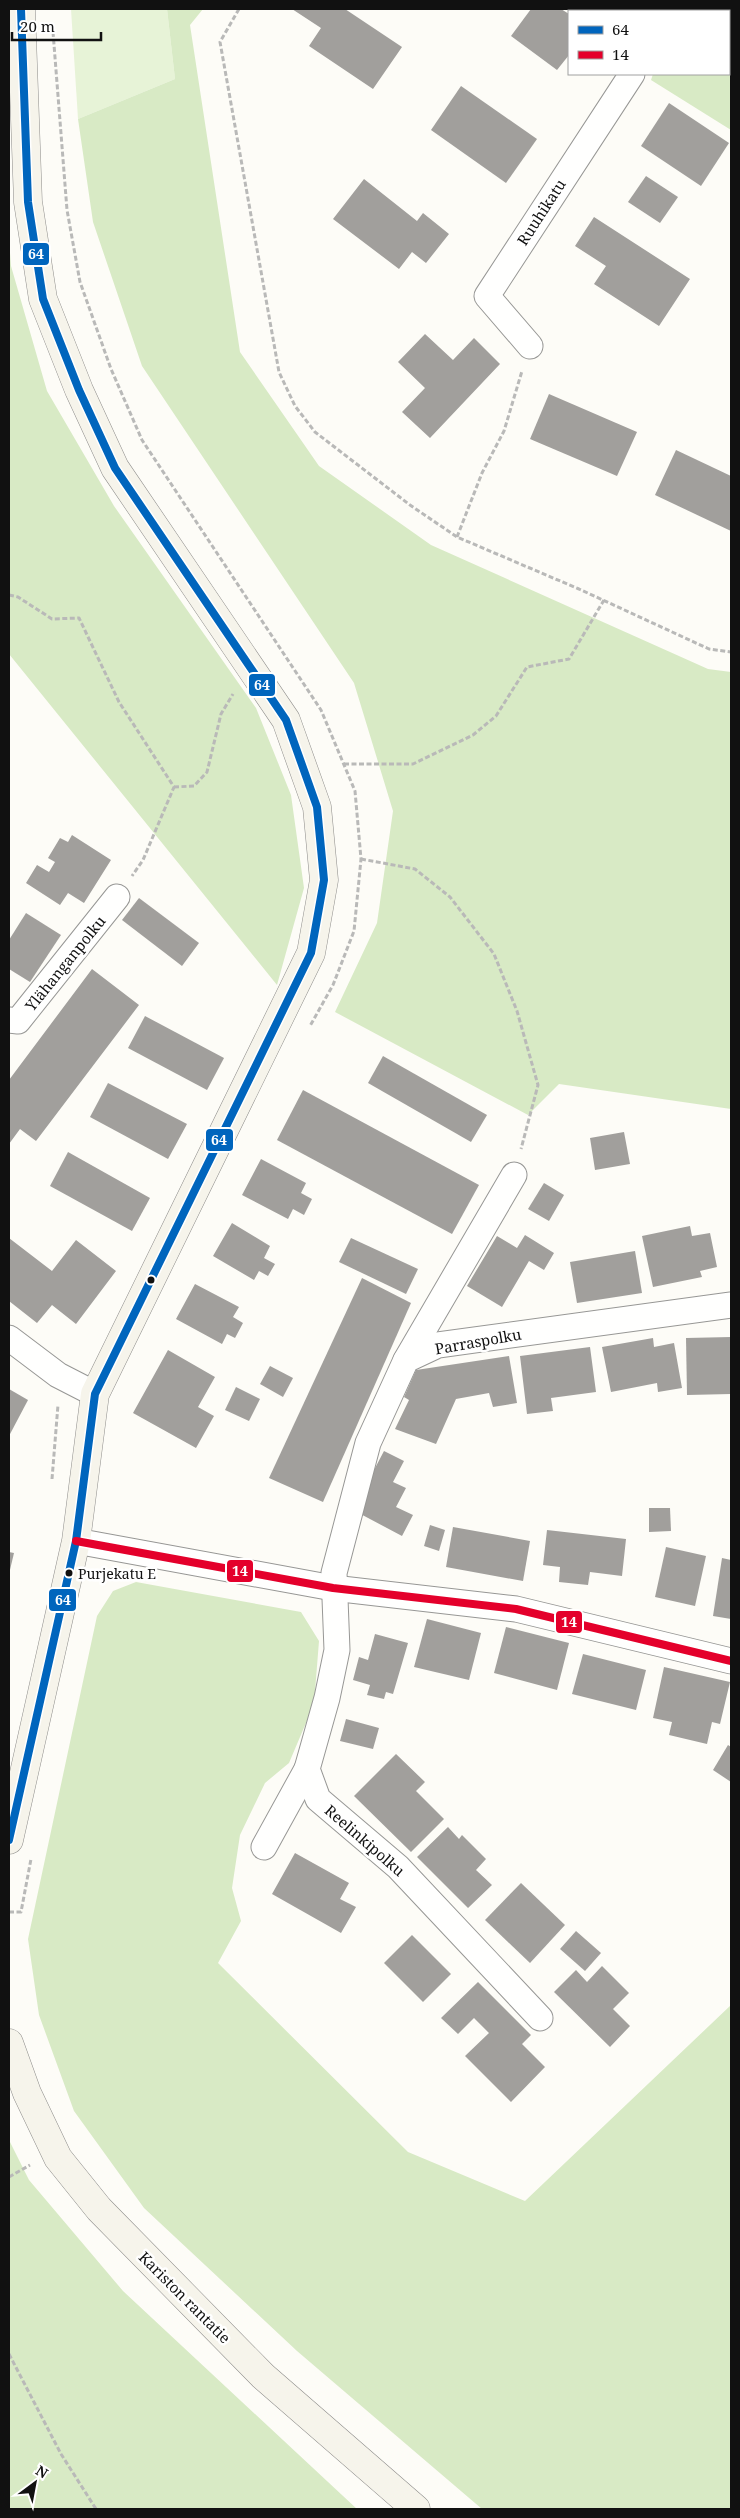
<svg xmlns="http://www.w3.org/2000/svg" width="740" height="2518" viewBox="0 0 740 2518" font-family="'Noto Serif',serif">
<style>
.green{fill:#e7f3d7}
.forest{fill:#d8eac5}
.building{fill:#a19f9c}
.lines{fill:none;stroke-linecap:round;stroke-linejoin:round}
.street-casing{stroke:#979795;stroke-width:27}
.secondary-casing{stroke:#8e8d8b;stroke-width:29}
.path{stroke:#b9b9b8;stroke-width:3;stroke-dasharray:5 2.5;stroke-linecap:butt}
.street{stroke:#fffffe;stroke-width:25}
.secondary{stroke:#f6f4eb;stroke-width:28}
.bus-1-casing{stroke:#fff;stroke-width:11}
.bus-2-casing{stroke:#fff;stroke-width:11}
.bus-1{stroke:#0065bd;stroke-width:8}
.bus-2{stroke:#e4002b;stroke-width:8}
.bus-dot{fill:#111;stroke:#fff;stroke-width:2}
.labels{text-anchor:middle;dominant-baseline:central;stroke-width:5;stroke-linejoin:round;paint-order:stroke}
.bus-label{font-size:14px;fill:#111;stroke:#fff;text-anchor:start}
.street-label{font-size:15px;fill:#111;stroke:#fff}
.line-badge{stroke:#fff;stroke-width:2}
.badge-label{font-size:14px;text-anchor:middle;font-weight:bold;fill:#fff}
</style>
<rect width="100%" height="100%" fill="#fdfcf7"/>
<polygon class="green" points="71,9 167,9 175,79 78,119"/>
<g class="forest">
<polygon points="167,9 203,9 190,25 240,352 319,466 431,545 708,669 731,672 731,1109 559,1084 528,1115 335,1012 377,923 393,811 354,683 142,366 93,222 78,119 175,79"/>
<polygon points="729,13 731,14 731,130 651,80 653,74 729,74"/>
<polygon points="9,239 11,266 47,391 114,506 256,708 291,795 304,888 277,985 9,654"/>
<polygon points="136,1582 301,1612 319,1641 314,1704 289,1763 265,1783 240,1835 232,1888 241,1921 218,1963 408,2152 525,2201 731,2005 731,2509 482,2509 297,2351 144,2208 74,2111 39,2015 28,1939 97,1616 113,1591"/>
<polygon points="9,2140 29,2180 123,2291 357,2509 9,2509"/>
</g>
<g class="building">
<polygon points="292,9 345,9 402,47 373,89 309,46 321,28"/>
<polygon points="531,9 561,9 569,14 569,55 557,70 511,36"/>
<polygon points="461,86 537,139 506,183 431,130"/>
<polygon points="669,103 729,143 701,186 641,146"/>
<polygon points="646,176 678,197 660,223 628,202"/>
<polygon points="364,179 417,221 423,213 449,234 426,263 412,252 399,269 333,219"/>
<polygon points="594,217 690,279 659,326 594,284 606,266 575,246"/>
<polygon points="425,334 453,360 474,338 500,364 430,438 402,412 425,388 398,362"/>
<polygon points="549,394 637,432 617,476 530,439"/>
<polygon points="676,450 731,476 731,531 655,495"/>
<polygon points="72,835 111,860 84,903 68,893 60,905 26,883 37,865 49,872 55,862 48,858 60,838 68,842"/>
<polygon points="139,898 199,943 182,966 122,920"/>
<polygon points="26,913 61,935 30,982 9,969 9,940"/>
<polygon points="92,969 139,1005 36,1141 20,1129 9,1144 9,1080"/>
<polygon points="145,1016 224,1058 207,1090 128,1048"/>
<polygon points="383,1056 487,1115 471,1142 368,1083"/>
<polygon points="108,1083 187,1124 168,1159 90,1117"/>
<polygon points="303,1090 479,1185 452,1234 277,1140"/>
<polygon points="624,1132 630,1164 595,1170 590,1138"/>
<polygon points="68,1152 150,1198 132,1231 50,1186"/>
<polygon points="261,1159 306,1183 301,1193 312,1199 304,1215 293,1209 288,1219 242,1195"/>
<polygon points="544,1183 564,1195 549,1221 528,1209"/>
<polygon points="232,1223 270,1246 264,1258 275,1264 268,1276 259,1271 254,1280 213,1256"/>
<polygon points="690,1226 692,1236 710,1233 717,1267 700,1271 702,1277 653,1287 642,1236"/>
<polygon points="525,1235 554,1253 544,1270 529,1261 502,1307 467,1286 497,1236 517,1248"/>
<polygon points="9,1238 52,1271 76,1240 116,1271 76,1324 52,1305 37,1323 9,1301"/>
<polygon points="351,1238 418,1269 406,1294 339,1262"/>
<polygon points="635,1251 642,1293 577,1303 570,1262"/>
<polygon points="362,1278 411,1303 323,1502 269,1478"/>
<polygon points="195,1284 239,1307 233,1317 243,1323 235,1338 227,1334 222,1344 176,1319"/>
<polygon points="731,1337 731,1394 687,1395 686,1338"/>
<polygon points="653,1338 654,1347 674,1343 682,1388 658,1392 657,1383 611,1392 602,1347"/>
<polygon points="590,1347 596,1392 551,1398 553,1411 527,1414 520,1356"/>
<polygon points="168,1350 215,1377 198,1407 214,1416 196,1448 133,1413"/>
<polygon points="509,1356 517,1403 493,1407 489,1393 456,1399 436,1444 395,1429 409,1400 404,1397 416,1370"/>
<polygon points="270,1366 293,1378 283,1397 260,1384"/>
<polygon points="236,1387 260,1399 249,1421 225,1410"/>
<polygon points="9,1389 28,1400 9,1436"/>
<polygon points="384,1451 404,1461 393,1482 406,1488 396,1507 413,1515 402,1536 353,1510"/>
<polygon points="649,1508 670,1508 671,1531 649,1532"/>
<polygon points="430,1525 445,1530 439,1551 424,1546"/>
<polygon points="453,1527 530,1541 523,1581 446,1567"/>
<polygon points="547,1530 626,1539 622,1576 590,1572 588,1585 559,1582 560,1567 543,1565"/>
<polygon points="666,1547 706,1556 695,1606 655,1597"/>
<polygon points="9,1552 14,1553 9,1574"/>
<polygon points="722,1558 731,1560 731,1619 713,1616"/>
<polygon points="427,1619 481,1633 469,1680 414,1667"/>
<polygon points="506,1627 569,1643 557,1690 494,1673"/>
<polygon points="375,1634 408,1643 393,1694 386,1692 384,1699 367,1695 370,1685 353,1680 359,1657 368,1660"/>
<polygon points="583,1654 646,1670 636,1710 572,1694"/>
<polygon points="664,1667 730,1682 720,1724 712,1722 707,1744 669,1735 672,1722 653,1718"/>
<polygon points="346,1719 379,1728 373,1749 340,1741"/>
<polygon points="728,1745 731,1747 731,1782 713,1770"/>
<polygon points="396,1754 425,1782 416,1791 444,1819 411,1852 354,1796"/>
<polygon points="448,1827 459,1839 462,1835 486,1859 476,1870 492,1885 468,1908 417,1857"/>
<polygon points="295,1853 349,1883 340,1899 356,1907 341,1933 272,1894"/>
<polygon points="521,1883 565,1925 530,1963 485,1920"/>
<polygon points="576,1931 601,1953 585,1971 560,1949"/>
<polygon points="412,1935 451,1974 423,2002 384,1963"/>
<polygon points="602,1966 629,1993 613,2009 630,2026 610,2047 554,1992 576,1970 587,1982"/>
<polygon points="478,1982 531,2035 522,2044 545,2067 511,2102 465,2056 489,2033 474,2018 458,2034 441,2018"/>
</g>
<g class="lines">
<g class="street-casing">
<g id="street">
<polyline points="659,11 660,9"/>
<polyline points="530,346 487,296 632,74"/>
<polyline points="9,1020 18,1021 117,897"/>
<polyline points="9,1338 58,1375 95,1394"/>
<polyline points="406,1360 514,1175"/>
<polyline points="76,1541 333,1588 516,1609 731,1661"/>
<polyline points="264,1847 307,1769"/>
<polyline points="540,2018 398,1867 318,1799 307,1769 327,1698 337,1650 334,1573 368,1443 406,1360 438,1345 731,1305"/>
</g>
</g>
<g class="secondary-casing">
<g id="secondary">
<polyline points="9,1840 76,1541 95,1394 311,953 324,880 317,807 286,720 115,468 79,390 43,299 28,202 21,9"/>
<polyline points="9,2043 27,2093 58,2158 99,2209 263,2376 416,2509"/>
</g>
</g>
<g class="path">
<polyline points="239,9 220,42 279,372 295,406 315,432 410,505 457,537 579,589 709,649 731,652"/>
<polyline points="53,32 67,210 80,282 111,369 142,440 321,710 355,791 361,859 354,931 333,985 310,1026"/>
<polyline points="457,537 482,473 504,431 522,371"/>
<polyline points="9,595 18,597 52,619 79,618 119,702 174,787 143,860 132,876"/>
<polyline points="344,764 413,764 473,735 496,716 527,667 569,659 604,600"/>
<polyline points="174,787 194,786 207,772 221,714 233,694"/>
<polyline points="361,859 415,869 450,897 494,954 517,1011 538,1085 521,1149"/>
<polyline points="52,1479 58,1405"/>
<polyline points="9,1912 21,1912 31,1859"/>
<polyline points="9,2177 30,2165"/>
<polyline points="9,2354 61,2454 96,2509"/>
</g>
<use href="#street" class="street"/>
<use href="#secondary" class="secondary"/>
<g class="bus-1-casing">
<polyline id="bus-1" points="9,1840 76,1541 95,1394 311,953 324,880 317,807 286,720 115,468 79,390 43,299 28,202 21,9"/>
</g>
<g class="bus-2-casing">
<polyline id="bus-2" points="76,1541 333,1588 516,1609 731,1661"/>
</g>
<use href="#bus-1" class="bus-1"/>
<use href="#bus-2" class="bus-2"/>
</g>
<g class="bus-dot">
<circle cx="151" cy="1280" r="4.5"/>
<circle cx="69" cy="1573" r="4.5"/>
</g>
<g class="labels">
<g class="bus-label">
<text x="78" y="1573">Purjekatu E</text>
</g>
<g class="street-label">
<text transform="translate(541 212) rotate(-57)">Ruuhikatu</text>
<text transform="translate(65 963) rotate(-51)">Ylähanganpolku</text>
<text transform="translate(478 1341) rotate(-10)">Parraspolku</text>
<text transform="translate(365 1840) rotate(41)">Reelinkipolku</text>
<text transform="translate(185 2297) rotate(45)">Kariston rantatie</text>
</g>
</g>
<g class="line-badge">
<rect x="22" y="242" width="28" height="24" rx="5" fill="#0065bd"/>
<rect x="248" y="673" width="28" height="24" rx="5" fill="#0065bd"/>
<rect x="205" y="1128" width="29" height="24" rx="5" fill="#0065bd"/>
<rect x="226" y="1559" width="28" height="24" rx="5" fill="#e4002b"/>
<rect x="48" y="1588" width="29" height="24" rx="5" fill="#0065bd"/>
<rect x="555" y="1610" width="28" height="24" rx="5" fill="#e4002b"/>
</g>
<g class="badge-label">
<text x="36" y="259">64</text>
<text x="262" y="690">64</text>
<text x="219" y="1145">64</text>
<text x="240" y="1576">14</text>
<text x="63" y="1605">64</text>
<text x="569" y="1627">14</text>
</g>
<rect width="740" height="2518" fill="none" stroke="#111111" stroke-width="20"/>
<rect x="568" y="10" width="162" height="65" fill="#ffffff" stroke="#a0a0a0"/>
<rect x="578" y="26" width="25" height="8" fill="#0065bd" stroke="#a0a0a0"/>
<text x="612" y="35" font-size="15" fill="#111111">64</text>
<rect x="578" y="51" width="25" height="8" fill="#e4002b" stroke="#a0a0a0"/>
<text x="612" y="60" font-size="15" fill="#111111">14</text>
<g transform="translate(35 2483) rotate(32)" stroke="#ffffff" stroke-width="4" paint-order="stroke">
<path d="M0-4L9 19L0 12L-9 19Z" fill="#111111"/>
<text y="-8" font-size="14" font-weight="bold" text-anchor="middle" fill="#111111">N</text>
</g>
<path d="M12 32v8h89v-8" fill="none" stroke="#111111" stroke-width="2.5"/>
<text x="20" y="32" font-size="15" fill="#111111" stroke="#ffffff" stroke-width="4" paint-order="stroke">20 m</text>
</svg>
